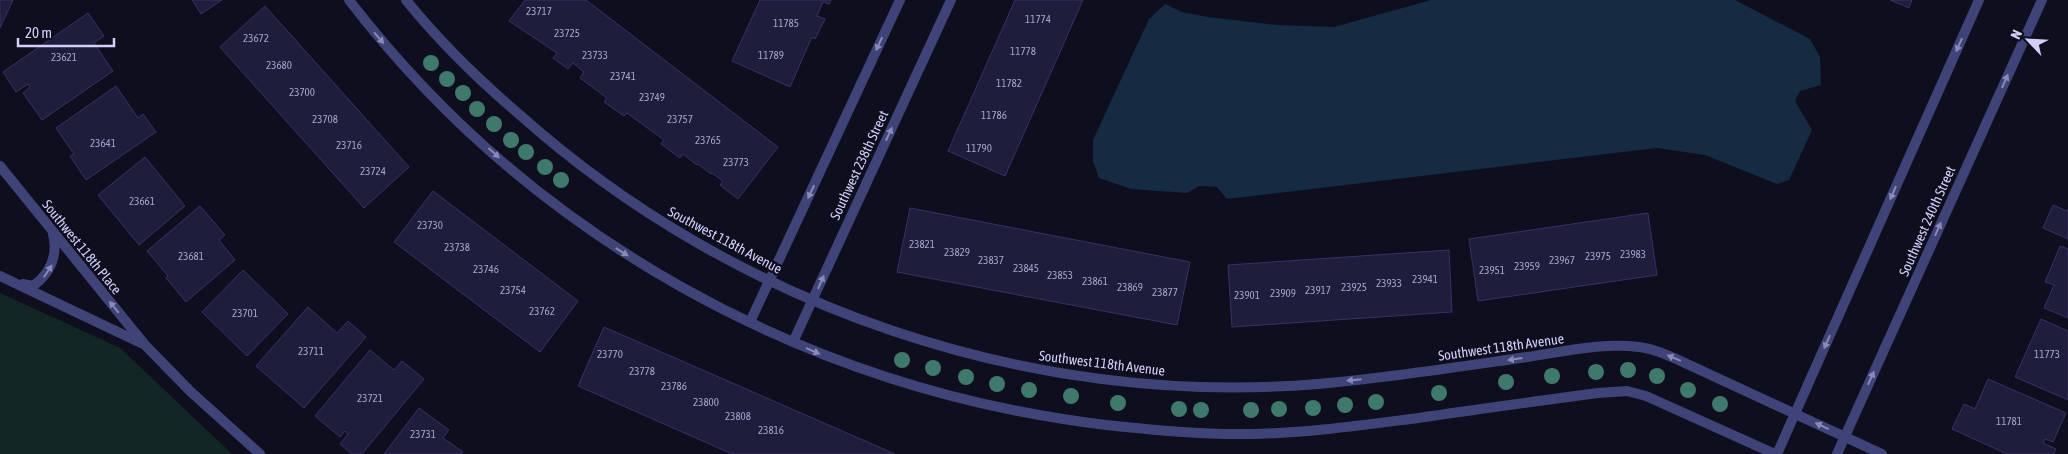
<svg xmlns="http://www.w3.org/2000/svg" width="2068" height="454" viewBox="0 0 2068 454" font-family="'Asap Condensed',sans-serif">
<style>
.green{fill:#122724}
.water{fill:#142b42}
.building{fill:#1f1d3c;stroke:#363166}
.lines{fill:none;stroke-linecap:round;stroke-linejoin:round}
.street{stroke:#3f4377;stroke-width:10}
.tree{fill:#3e796b}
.oneway{fill:#888ab8}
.labels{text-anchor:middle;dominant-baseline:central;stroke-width:5;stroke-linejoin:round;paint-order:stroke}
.number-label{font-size:11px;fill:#a4a3ca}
.street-label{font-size:14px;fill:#d0d0fa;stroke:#0f0e1e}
</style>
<rect width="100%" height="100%" fill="#0f0e1e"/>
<polygon class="green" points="0,293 120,348 232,454 0,454"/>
<polygon class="water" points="1431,0 1735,0 1810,39 1820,57 1821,85 1800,91 1795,101 1812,130 1789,180 1777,184 1705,155 1657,148 1227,199 1217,187 1199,186 1187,193 1131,189 1099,178 1093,161 1093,140 1149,19 1165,4 1182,12 1208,17 1276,25 1334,27"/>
<g class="building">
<polygon points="0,0 13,0 0,28"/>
<polygon points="192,0 222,0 201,14"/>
<polygon points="525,0 586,0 778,147 738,199 720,185 723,181 712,173 711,174 698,164 697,165 683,154 680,158 661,144 664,140 627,113 624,116 604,102 607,98 580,78 584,72 573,63 568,69 553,58 557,53 509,21"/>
<polygon points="760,0 831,0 829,4 823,2 817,16 825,19 815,39 812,37 790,87 732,61"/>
<polygon points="1015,0 1083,0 1005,176 948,151"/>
<polygon points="1890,0 1912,0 1909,8"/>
<polygon points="265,6 409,167 364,208 220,47"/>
<polygon points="88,13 104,36 94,43 113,71 42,120 23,93 30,87 28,84 16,92 3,72"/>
<polygon points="116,86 138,118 143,114 156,132 86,180 70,156 74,154 56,128"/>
<polygon points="145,157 185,206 139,245 98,195"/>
<polygon points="433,191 578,301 540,352 394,242"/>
<polygon points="2053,205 2067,211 2068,209 2068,239 2043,228"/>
<polygon points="200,206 225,235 219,240 235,260 186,302 166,278 168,276 147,251"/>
<polygon points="910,208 1190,262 1177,325 897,272"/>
<polygon points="1648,213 1657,275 1478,301 1469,239"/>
<polygon points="2060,246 2068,249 2068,318 2044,308 2054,285 2045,282"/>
<polygon points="1449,250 1452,312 1232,327 1228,265"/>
<polygon points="243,270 288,314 247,356 202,312"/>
<polygon points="308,307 337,333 348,321 366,337 304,408 256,366"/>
<polygon points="2041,319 2068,331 2068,400 2015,377"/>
<polygon points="604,327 895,454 732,454 578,386"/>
<polygon points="370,350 394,370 402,361 424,379 362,454 352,454 340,444 348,434 345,431 340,437 315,416"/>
<polygon points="1988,379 2066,413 2053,442 2045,439 2043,443 2056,449 2054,454 2007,454 1952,429 1964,404 1975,409"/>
<polygon points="419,408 449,430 443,438 463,452 461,454 384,454"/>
</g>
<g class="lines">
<g class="street">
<path d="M349,0C533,239 807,389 1106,425C1154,430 1203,435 1252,434C1307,433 1363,425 1418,418C1478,409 1538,401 1598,393L1627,391L1646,396L1775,454"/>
<path d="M406,0C440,42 479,80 520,115C735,307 1030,408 1318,384C1388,378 1458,367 1527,357C1563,352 1602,342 1639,347C1655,349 1670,356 1685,363L1882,454"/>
<polyline points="0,166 145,345 191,392 260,454"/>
<polyline points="0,276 141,343"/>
<path d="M23,284L33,286C51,273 58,255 53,234"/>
<polyline points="750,322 900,0"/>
<polyline points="793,342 951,0"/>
<polyline points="1777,454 1979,0"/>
<polyline points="1837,454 2042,0"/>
</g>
</g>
<g class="tree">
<circle cx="431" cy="63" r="8"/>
<circle cx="447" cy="79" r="8"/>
<circle cx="463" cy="93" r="8"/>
<circle cx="477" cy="109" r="8"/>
<circle cx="494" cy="124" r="8"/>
<circle cx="511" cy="140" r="8"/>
<circle cx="526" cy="152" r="8"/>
<circle cx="545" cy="167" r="8"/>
<circle cx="561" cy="180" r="8"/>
<circle cx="902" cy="360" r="8"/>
<circle cx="933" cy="368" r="8"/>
<circle cx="1628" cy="370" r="8"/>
<circle cx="1596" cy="372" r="8"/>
<circle cx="1552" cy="376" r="8"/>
<circle cx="1657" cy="376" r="8"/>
<circle cx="966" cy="377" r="8"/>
<circle cx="1506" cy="382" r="8"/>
<circle cx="997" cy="384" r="8"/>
<circle cx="1029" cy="390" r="8"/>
<circle cx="1688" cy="390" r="8"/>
<circle cx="1439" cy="393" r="8"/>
<circle cx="1071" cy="396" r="8"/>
<circle cx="1376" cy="402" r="8"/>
<circle cx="1118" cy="403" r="8"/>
<circle cx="1720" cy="404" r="8"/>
<circle cx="1345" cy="405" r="8"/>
<circle cx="1313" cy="408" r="8"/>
<circle cx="1179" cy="409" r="8"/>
<circle cx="1279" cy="409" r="8"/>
<circle cx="1201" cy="410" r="8"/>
<circle cx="1251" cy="410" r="8"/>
</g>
<defs><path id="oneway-solid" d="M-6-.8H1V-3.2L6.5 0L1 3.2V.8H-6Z" transform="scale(1.25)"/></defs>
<g class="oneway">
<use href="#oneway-solid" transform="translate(379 38) rotate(49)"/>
<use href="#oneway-solid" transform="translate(879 44) rotate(115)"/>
<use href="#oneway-solid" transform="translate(1959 45) rotate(114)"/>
<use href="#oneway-solid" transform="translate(2005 81) rotate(-66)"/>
<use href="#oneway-solid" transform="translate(889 134) rotate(-65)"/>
<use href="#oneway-solid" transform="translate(494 153) rotate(42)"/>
<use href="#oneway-solid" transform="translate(811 192) rotate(115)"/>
<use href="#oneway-solid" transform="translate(1893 193) rotate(114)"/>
<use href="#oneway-solid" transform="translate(1938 229) rotate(-66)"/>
<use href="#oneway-solid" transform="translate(622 252) rotate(32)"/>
<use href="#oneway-solid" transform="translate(48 271) rotate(-56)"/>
<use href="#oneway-solid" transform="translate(821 282) rotate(-66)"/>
<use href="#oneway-solid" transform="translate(114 307) rotate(-129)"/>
<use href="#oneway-solid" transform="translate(1827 342) rotate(114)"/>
<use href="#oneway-solid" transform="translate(813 351) rotate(23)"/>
<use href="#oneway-solid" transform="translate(1674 358) rotate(-157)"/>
<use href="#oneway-solid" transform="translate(1515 359) rotate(172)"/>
<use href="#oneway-solid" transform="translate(1871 378) rotate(-66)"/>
<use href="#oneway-solid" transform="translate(1354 380) rotate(174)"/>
<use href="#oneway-solid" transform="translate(1822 426) rotate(-155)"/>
</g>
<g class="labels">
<g class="number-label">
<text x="539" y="11">23717</text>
<text x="1038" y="19">11774</text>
<text x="786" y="23">11785</text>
<text x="567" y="33">23725</text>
<text x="256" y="38">23672</text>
<text x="1023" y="51">11778</text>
<text x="595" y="55">23733</text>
<text x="771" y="55">11789</text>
<text x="64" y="57">23621</text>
<text x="279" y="65">23680</text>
<text x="623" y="76">23741</text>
<text x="1009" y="83">11782</text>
<text x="302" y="92">23700</text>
<text x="652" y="97">23749</text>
<text x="994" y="115">11786</text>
<text x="325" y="119">23708</text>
<text x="680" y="119">23757</text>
<text x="708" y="140">23765</text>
<text x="103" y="143">23641</text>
<text x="349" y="145">23716</text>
<text x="979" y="148">11790</text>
<text x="736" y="162">23773</text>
<text x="373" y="171">23724</text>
<text x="142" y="201">23661</text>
<text x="430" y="225">23730</text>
<text x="922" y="244">23821</text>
<text x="457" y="247">23738</text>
<text x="957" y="252">23829</text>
<text x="1633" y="254">23983</text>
<text x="191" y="256">23681</text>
<text x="1598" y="256">23975</text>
<text x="991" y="260">23837</text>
<text x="1562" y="260">23967</text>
<text x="1527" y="266">23959</text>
<text x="1026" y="268">23845</text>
<text x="486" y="269">23746</text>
<text x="1492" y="270">23951</text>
<text x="1060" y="275">23853</text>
<text x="1425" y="279">23941</text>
<text x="1095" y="281">23861</text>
<text x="1389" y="283">23933</text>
<text x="1130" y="287">23869</text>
<text x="1354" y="287">23925</text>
<text x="513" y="290">23754</text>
<text x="1318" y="290">23917</text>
<text x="1165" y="292">23877</text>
<text x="1283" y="293">23909</text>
<text x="1247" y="295">23901</text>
<text x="542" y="311">23762</text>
<text x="245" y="313">23701</text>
<text x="311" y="351">23711</text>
<text x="610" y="354">23770</text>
<text x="2047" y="354">11773</text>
<text x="642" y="371">23778</text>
<text x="674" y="386">23786</text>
<text x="370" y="398">23721</text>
<text x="706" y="402">23800</text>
<text x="738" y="416">23808</text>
<text x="2009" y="421">11781</text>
<text x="771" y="430">23816</text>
<text x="423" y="434">23731</text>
</g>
<g class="street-label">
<text transform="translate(859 165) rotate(-65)">Southwest 238th Street</text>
<text transform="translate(1927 221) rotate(-66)">Southwest 240th Street</text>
<text transform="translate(725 240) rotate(28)">Southwest 118th Avenue</text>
<text transform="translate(82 247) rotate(51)">Southwest 118th Place</text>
<text transform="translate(1501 347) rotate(-8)">Southwest 118th Avenue</text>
<text transform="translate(1102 363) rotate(7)">Southwest 118th Avenue</text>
</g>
</g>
<g transform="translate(2028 40) rotate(295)" stroke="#0f0e1e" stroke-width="4" paint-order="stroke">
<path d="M0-4L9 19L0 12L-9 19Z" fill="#d0d0fa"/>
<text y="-8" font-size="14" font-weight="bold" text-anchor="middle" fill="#d0d0fa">N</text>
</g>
<path d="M18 38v8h96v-8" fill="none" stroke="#d0d0fa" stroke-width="2.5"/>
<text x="25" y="38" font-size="15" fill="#d0d0fa" stroke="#0f0e1e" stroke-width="4" paint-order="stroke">20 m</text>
</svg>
